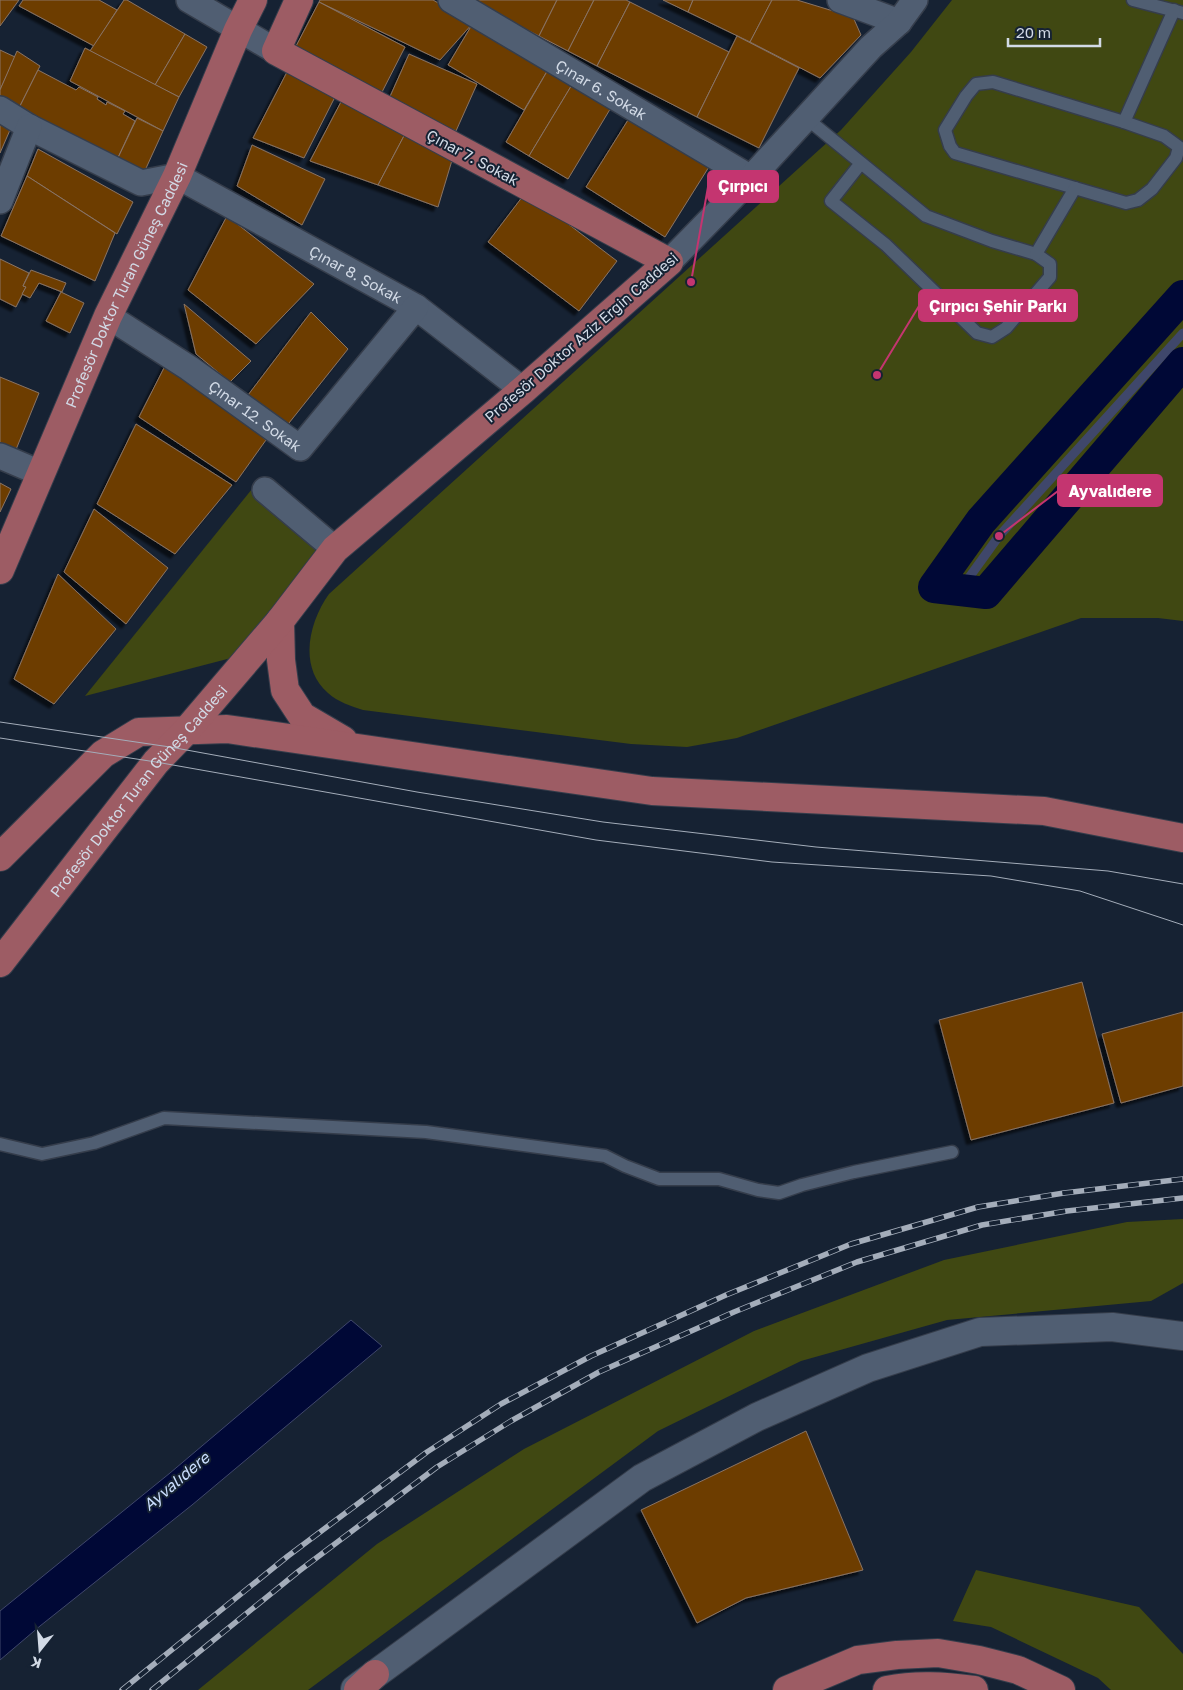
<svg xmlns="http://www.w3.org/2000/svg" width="1183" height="1690" viewBox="0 0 1183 1690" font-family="'Golos Text',sans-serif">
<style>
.green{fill:#404812}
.water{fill:#000836;stroke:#3f476b}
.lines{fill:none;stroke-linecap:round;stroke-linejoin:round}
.stream{stroke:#3f476b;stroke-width:9}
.canal{stroke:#000836;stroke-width:32}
.building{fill:#6d3c05;stroke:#897463;filter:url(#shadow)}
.service-casing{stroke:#353d4b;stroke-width:15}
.minor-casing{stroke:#353d4b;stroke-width:28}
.secondary-casing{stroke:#353d4b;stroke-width:30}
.primary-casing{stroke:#353d4b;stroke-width:30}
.service{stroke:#505e72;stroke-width:12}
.minor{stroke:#505e72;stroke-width:25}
.secondary{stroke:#505e72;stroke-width:28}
.primary{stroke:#9d5c64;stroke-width:28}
.tram{stroke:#a4adba;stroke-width:1}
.rail-casing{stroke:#a4adba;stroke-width:5.5}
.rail{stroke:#162233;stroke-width:4;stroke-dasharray:11;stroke-linecap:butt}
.labels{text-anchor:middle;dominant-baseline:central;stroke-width:4;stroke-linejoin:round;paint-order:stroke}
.street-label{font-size:15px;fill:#d2dae6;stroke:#162233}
.water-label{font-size:16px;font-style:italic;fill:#cadefe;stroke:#162233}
.leader{fill:none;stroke:#c43570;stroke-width:2}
.callout-dot{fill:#c43570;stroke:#162233;stroke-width:2}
.callout{fill:#c43570;stroke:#c43570;stroke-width:2}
.callout-label{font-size:16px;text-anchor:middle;font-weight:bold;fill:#fff}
</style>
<defs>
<filter id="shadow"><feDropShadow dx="-4.5" dy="4.5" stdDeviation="1" flood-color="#0009"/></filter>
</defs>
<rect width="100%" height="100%" fill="#162233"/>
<g class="green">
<path d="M952,0H1183V621L1158,618H1081L737,738L687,747L631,744L363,710C351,706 338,702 328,693C298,667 309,622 329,594L841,130L911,52Z"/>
<polygon points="252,489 316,550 235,657 85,696"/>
<polygon points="1183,1219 1183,1283 1151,1301 947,1320 801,1361 658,1431 308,1690 198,1690 377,1544 524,1449 754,1331 944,1260 1127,1222"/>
<polygon points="976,1570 1139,1607 1183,1654 1183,1690 1111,1690 1098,1678 991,1627 953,1621"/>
</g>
<polygon class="water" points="351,1320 382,1346 192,1505 40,1626 0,1660 0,1611 170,1473"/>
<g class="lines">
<polyline class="stream" points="960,590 999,536 1183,333"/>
<polyline class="canal" points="1183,296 981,521 934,587 986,593 1183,363"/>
</g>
<g class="building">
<polygon points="0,0 19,0 0,26"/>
<polygon points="23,0 99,0 117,10 94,46 19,6"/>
<polygon points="124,0 127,0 185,34 155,85 90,51"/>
<polygon points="320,0 433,0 473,23 440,60 319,2"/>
<polygon points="467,0 557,0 539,36"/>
<polygon points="557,0 594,0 568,51 539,36"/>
<polygon points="594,0 626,0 630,2 597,66 568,51"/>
<polygon points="663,0 693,0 688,12"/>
<polygon points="693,0 772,0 750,42 688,12"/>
<polygon points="772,0 797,0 853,17 861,35 820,78 750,42"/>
<polygon points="319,2 405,47 380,96 294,50"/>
<polygon points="630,2 729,52 697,117 597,66"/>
<polygon points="473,23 549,68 524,110 448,65"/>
<polygon points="185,34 207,47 179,97 155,85"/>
<polygon points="737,36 799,68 759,148 697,117"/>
<polygon points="85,48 179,97 163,131 70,81"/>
<polygon points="0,50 15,57 0,90"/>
<polygon points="17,51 40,66 20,106 0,96 0,90"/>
<polygon points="409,54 477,84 456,131 388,101"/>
<polygon points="549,68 573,83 529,156 506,142"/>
<polygon points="38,70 76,90 79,87 98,97 97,99 106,105 107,102 125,111 123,114 135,121 115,164 20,106"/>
<polygon points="288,70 335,97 304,158 253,138"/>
<polygon points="573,83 612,106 568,179 529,156"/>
<polygon points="343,98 405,134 378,185 310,161"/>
<polygon points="633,112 712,162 665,237 586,187"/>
<polygon points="137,118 163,131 142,177 116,162"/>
<polygon points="0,124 10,130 0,153"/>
<polygon points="405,134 453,157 438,207 378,185"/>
<polygon points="252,145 325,179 302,225 237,186"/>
<polygon points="38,149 133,202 117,234 27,176"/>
<polygon points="27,176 115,233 95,281 1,236"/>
<polygon points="526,192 617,261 579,311 488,242"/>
<polygon points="227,216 314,284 256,344 188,290"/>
<polygon points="0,259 29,273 23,286 26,287 16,307 0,299"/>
<polygon points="31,270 66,283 62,292 39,283 30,298 22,294 26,287 23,286"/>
<polygon points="61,292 84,303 70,333 46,321"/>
<polygon points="184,304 251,361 230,382 196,354"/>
<polygon points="311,312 348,349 285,428 245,399"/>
<polygon points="168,360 266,440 236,482 139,417"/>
<polygon points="0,377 39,393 15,452 0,445"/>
<polygon points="136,424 232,485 175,554 97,504"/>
<polygon points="0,483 11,489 0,512"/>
<polygon points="94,509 168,568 126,624 64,572"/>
<polygon points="58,574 116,629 54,704 14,679"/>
<polygon points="1082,982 1114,1103 971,1140 939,1020"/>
<polygon points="1183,1012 1183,1086 1121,1103 1102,1034"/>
<polygon points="806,1431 863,1570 746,1598 697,1623 641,1510"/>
</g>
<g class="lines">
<g class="service-casing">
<g id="service">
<polyline points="1133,0 1183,13"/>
<polygon points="993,82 1124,122 1164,136 1179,147 1176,158 1152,189 1138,200 1126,203 955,153 950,146 945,130 966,96 976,84"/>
<polyline points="806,118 926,216 992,241 1036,254 1050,264 1050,277 1006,328 992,337 977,333 886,245 831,201 861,163"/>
<polyline points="1124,122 1174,10"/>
<polyline points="1036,254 1075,188"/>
<polyline points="0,1144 42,1154 94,1143 164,1118 426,1132 605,1156 625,1166 659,1179 719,1179 758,1190 779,1193 802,1185 854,1172 952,1152"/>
</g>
</g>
<g class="minor-casing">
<g id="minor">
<polyline points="189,0 276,51"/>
<path id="s1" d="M451,0L751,178"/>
<polyline points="840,0 899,22"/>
<path id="s2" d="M0,109L29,127L141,183L177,176L416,307L523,390"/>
<polyline points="0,201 29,127"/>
<polyline points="669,262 751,178 871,47 899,22 915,0"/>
<path id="s3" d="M108,316L189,368L300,448L416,307"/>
<polyline points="0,456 40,473"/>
<polyline points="265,490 335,549"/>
</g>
</g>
<g class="secondary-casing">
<polyline id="secondary" points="355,1689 642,1478 757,1417 868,1368 980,1332 1112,1327 1183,1336"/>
</g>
<g class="primary-casing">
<g id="primary">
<path id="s4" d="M0,570L108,316L177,176L238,30L253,0"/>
<polyline points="280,621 281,660 285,690 302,716 343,740"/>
<polyline points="0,857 103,754 139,732 227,729 652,791 1044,811 1183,838"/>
<path id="s5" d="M0,963L156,762L187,730L280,621L335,549L523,390L669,262L276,51L299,0"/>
<polyline points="358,1690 375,1674"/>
<polyline points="787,1690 858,1660 897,1655 938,1653 979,1660 1018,1670 1061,1690"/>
<path d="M887,1690C917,1684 943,1686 974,1690"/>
</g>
</g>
<use href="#service" class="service"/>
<use href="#minor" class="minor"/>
<use href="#secondary" class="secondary"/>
<use href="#primary" class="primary"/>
<g class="tram">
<polyline points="0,722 170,747 417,792 603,822 816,847 1108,871 1183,884"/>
<polyline points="0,738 156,762 596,840 772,862 991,876 1080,891 1183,925"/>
</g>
<g class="rail-casing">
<g id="rail">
<polyline points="122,1690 288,1556 427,1452 501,1404 591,1356 726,1295 851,1244 978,1207 1064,1193 1183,1179"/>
<polyline points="152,1690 299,1571 437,1467 511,1421 599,1372 734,1312 857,1262 982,1225 1067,1211 1183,1198"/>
</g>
</g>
<use href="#rail" class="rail"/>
</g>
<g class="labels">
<g class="street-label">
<text stroke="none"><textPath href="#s1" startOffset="175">Çınar 6. Sokak</textPath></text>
<text transform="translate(473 157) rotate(28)">Çınar 7. Sokak</text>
<text stroke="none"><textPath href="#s2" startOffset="400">Çınar 8. Sokak</textPath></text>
<text stroke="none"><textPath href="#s4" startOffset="312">Profesör Doktor Turan Güneş Caddesi</textPath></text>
<text transform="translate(581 337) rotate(-41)">Profesör Doktor Aziz Ergin Caddesi</text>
<text stroke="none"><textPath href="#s3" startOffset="178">Çınar 12. Sokak</textPath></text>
<text stroke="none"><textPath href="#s5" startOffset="221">Profesör Doktor Turan Güneş Caddesi</textPath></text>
</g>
<g class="water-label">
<text transform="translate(176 1481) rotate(-40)">Ayvalıdere</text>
</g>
</g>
<path class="leader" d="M691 282L708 187M877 375L919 306M999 536L1058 491"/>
<g class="callout-dot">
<circle cx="691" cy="282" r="5"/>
<circle cx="877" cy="375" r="5"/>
<circle cx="999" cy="536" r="5"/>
</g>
<g class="callout">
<rect x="708" y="171" width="70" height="31" rx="5"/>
<rect x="919" y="290" width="158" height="31" rx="5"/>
<rect x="1058" y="475" width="104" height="31" rx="5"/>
</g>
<g class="callout-label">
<text x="743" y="192">Çırpıcı</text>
<text x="998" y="312">Çırpıcı Şehir Parkı</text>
<text x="1110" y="497">Ayvalıdere</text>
</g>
<g transform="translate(40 1650) rotate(197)" stroke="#162233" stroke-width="4" paint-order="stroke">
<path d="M0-4L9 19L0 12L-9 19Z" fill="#d2dae6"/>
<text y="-8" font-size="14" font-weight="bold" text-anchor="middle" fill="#d2dae6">K</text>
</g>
<path d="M1008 38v8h92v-8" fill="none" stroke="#d2dae6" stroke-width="2.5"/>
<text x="1016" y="38" font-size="15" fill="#d2dae6" stroke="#162233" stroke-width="4" paint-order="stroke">20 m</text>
</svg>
